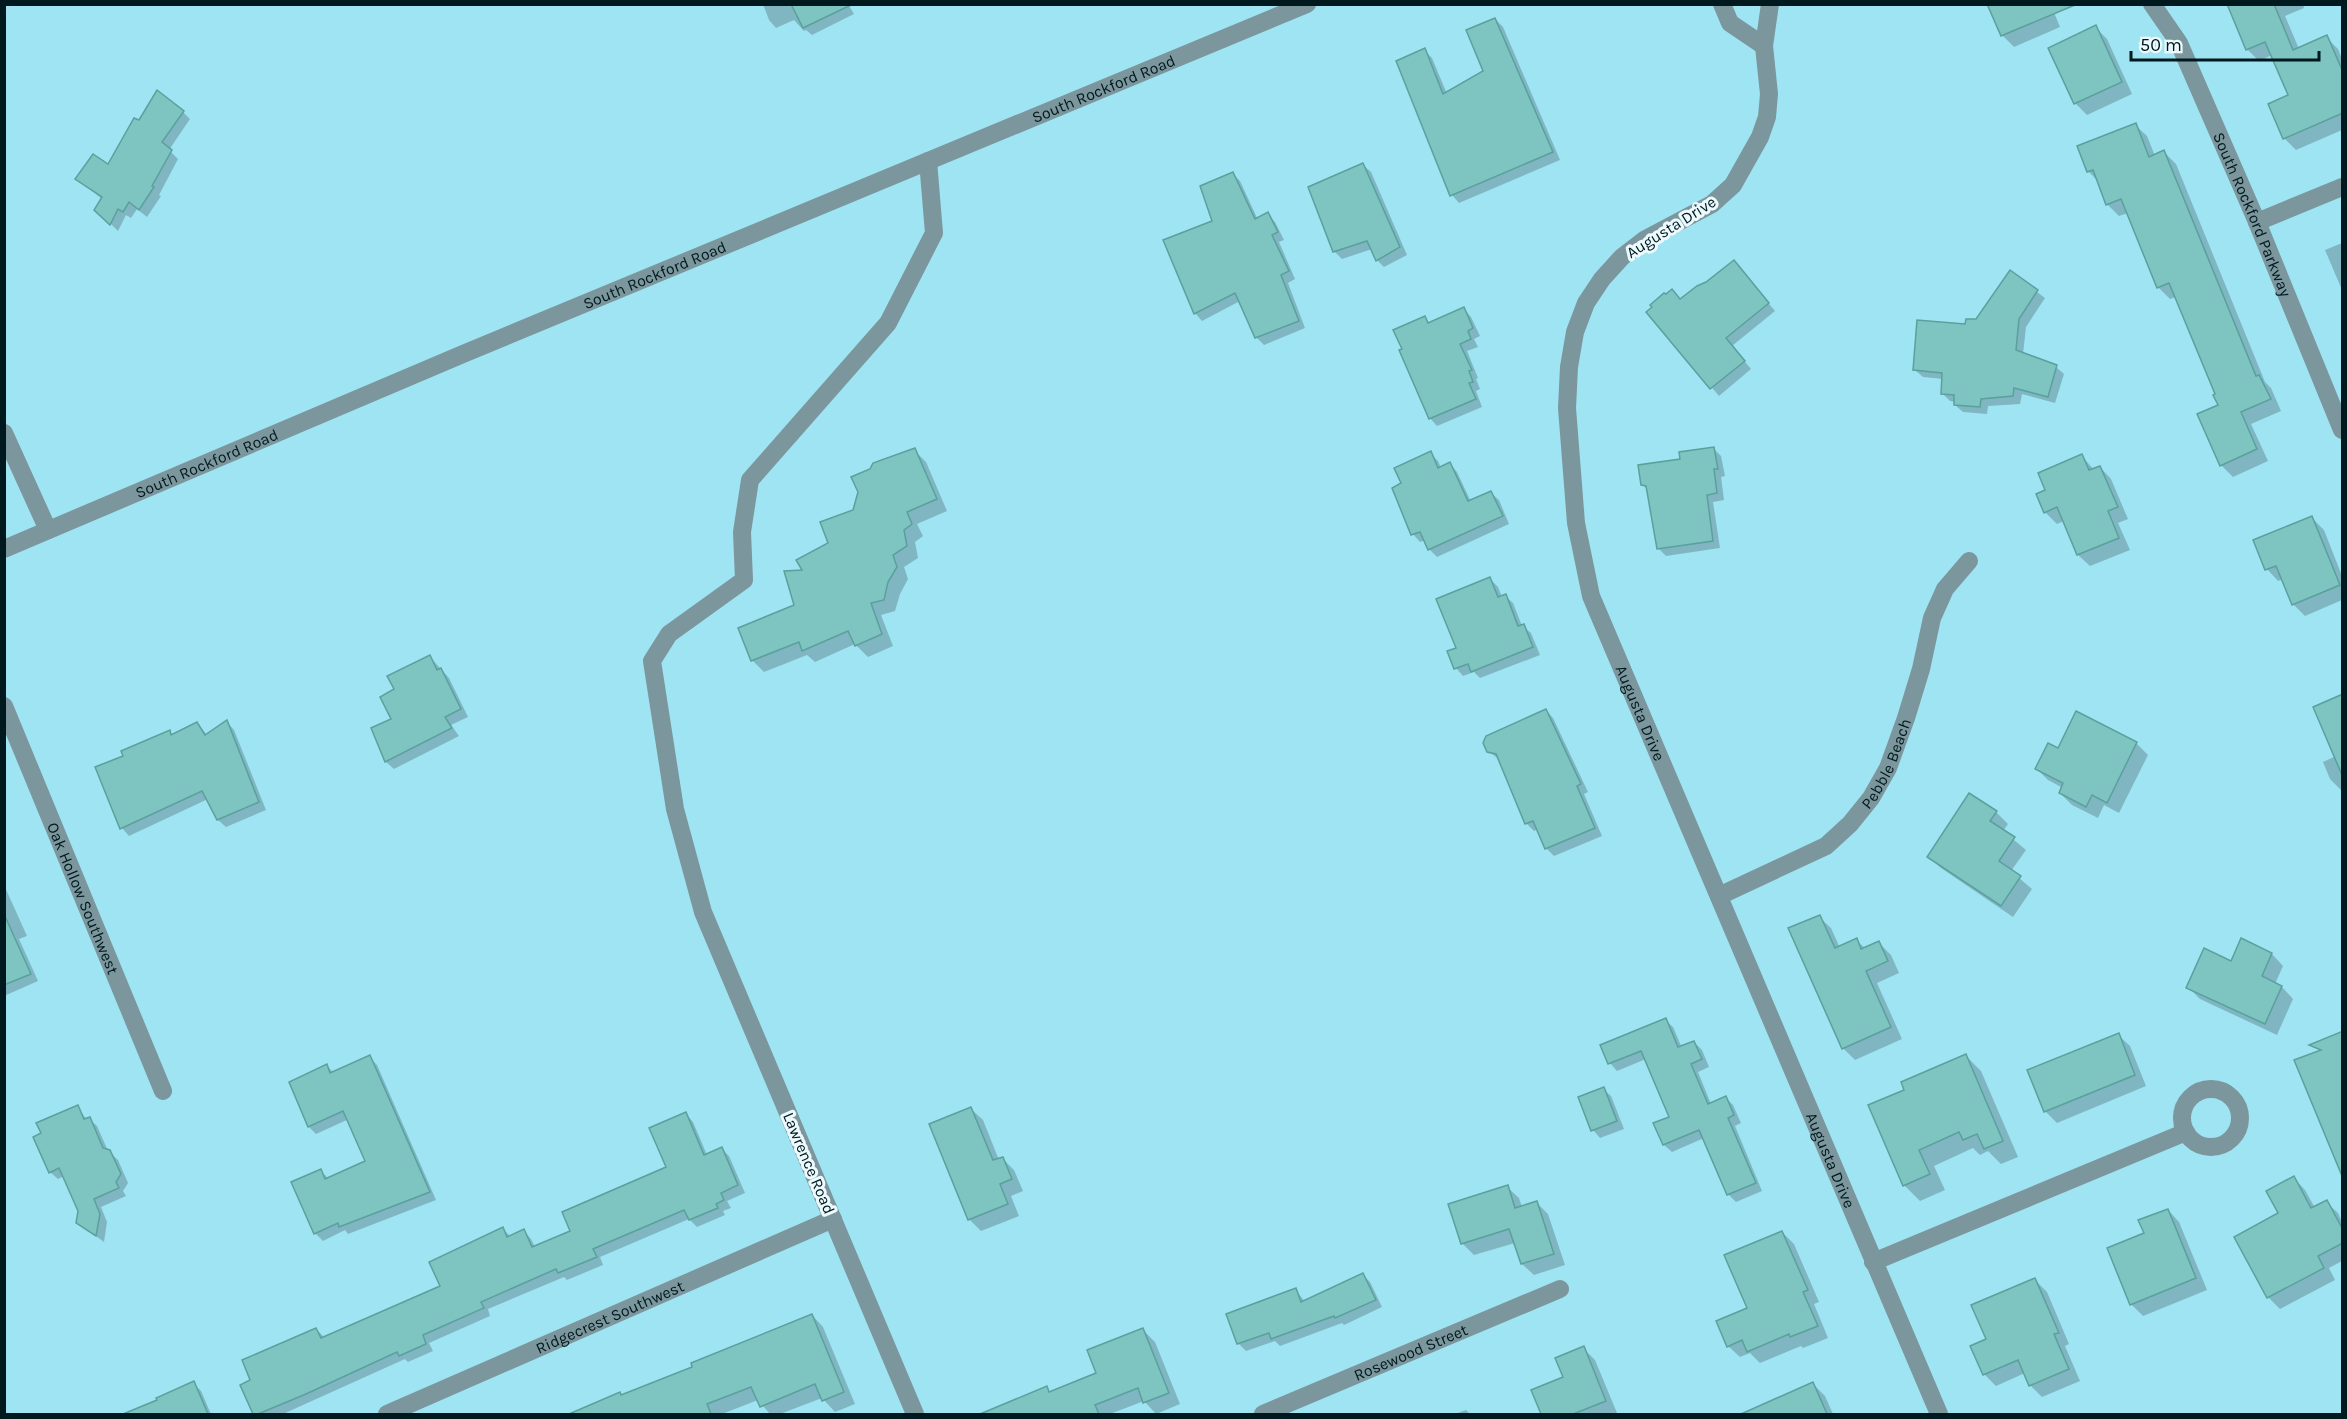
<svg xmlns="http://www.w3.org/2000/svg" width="2347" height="1419" viewBox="0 0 2347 1419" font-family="Karla,sans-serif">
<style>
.shadow{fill:#0003}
.building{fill:#7ec4c1;stroke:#5aa09d;stroke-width:1.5}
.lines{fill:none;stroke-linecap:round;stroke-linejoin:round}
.minor{stroke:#7b969c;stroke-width:18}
.labels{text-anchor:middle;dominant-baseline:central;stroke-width:6;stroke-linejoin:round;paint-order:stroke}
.street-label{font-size:16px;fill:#00191f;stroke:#edfafd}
</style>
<rect width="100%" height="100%" fill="#9fe4f2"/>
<g class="shadow">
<polygon points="763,4 848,4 854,14 812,35 806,30 804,31 794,20 776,28 769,20"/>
<polygon points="2229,4 2303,4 2304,8 2285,16 2299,49 2326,37 2338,49 2342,59 2342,130 2296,150 2285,139 2270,104 2290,95 2272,55 2259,61 2247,49"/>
<polygon points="2051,5 2060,27 2014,47 2002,35"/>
<polygon points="1495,19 1503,27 1560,160 1459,203 1452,195 1398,62 1424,50 1432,58 1447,94 1485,71"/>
<polygon points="2095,27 2107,39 2132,94 2087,115 2075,103"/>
<polygon points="183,112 190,119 169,150 178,159 159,195 161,196 147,217 137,209 131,218 126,215 118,231 96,209 102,199 77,179 108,166 139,122"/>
<polygon points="2135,125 2147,136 2155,156 2164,152 2176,164 2265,382 2271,388 2281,411 2251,424 2268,461 2233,477 2222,466 2199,415 2220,406 2176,297 2170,299 2158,287 2128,213 2119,216 2107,204 2098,181 2088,171"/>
<polygon points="1363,165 1371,172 1407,255 1384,267 1377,260 1372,249 1342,259 1334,251"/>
<polygon points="1232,173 1240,181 1258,220 1267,214 1275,222 1284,240 1279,242 1295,279 1288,283 1305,328 1264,345 1256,337 1240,301 1202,321 1195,313 1214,222"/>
<polygon points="2342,243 2342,290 2325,250"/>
<polygon points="1741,270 1775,311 1732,346 1751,369 1719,396 1648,312 1680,300"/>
<polygon points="2010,272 2045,298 2026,327 2023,354 2056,367 2064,374 2055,403 2022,394 2020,404 1988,406 1987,414 1963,412 1955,405 1955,402 1950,401 1942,393 1943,379 1923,377 1915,370 1967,326 1976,321"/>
<polygon points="1464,309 1471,317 1480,336 1474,339 1478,347 1467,351 1478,378 1476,379 1480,389 1476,391 1482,407 1437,426 1430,418 1424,318 1430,323"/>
<polygon points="1713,448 1721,456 1725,476 1721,477 1724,500 1713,502 1720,548 1666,556 1658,548 1648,490 1642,484 1681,461"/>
<polygon points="914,450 926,462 947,511 917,524 923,536 915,542 918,558 904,567 908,579 900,594 895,611 881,615 893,646 868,657 855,644 815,662 807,655 764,672 752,660 796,605 805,571 830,544 854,511"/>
<polygon points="1430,453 1438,461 1441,468 1450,464 1457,472 1471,502 1491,493 1499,500 1509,524 1437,557 1429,549 1425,540 1420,542 1413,534 1403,484"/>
<polygon points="2082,456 2094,470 2100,467 2111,479 2128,519 2118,523 2130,550 2090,566 2078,555 2064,521 2057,524 2045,512 2047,491"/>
<polygon points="2312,518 2324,530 2342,576 2342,600 2305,616 2293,604 2283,579 2278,581 2267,569 2255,541"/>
<polygon points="1490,579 1498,587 1502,597 1505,596 1513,603 1522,626 1531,633 1540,655 1480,678 1474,672 1463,676 1456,668 1449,652 1458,649"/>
<polygon points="430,657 449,678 468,717 451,725 459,736 394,769 386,762 373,728 393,719 396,690"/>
<polygon points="2342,696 2342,791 2330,779 2323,762 2336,756"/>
<polygon points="1546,710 1553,718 1588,792 1584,794 1602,836 1554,856 1546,848 1538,829 1534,831 1526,823 1500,760 1488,751"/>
<polygon points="2077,713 2137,744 2148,755 2119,813 2104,805 2098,818 2072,805 2060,793 2063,788 2048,780 2037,769 2059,750"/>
<polygon points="227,722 234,730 266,810 226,827 218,820 208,799 129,836 122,828 97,768 125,757 170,732 173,735 197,723 207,735"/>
<polygon points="1996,812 2008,824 2003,831 2026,850 2011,871 2032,889 2013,917 1941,868 1929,857"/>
<polygon points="4,885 27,936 19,939 38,981 4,996"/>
<polygon points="1819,917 1831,928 1840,948 1856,940 1866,949 1879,943 1891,955 1899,973 1877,983 1902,1039 1855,1060 1843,1048"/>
<polygon points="2242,940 2272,954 2283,966 2275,984 2282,987 2293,999 2277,1035 2200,999 2188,987 2232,963"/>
<polygon points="1665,1020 1673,1027 1682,1048 1694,1042 1702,1050 1709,1067 1698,1072 1711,1104 1726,1098 1733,1105 1741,1123 1735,1126 1762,1191 1736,1202 1728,1194 1704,1138 1672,1152 1664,1145 1671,1117 1646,1059 1617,1071 1610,1063 1602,1046"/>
<polygon points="2118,1035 2130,1046 2146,1086 2057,1123 2045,1111"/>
<polygon points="1966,1056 1981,1071 2018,1157 2001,1164 1988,1151 1980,1155 1973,1148 1934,1166 1945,1190 1920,1201 1904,1185 1906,1090"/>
<polygon points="369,1057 377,1065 436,1200 348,1234 345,1230 323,1241 315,1233 320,1170 328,1178 367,1162 349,1119 316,1134 309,1127 291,1083 327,1066 334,1073"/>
<polygon points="1603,1089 1611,1096 1624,1129 1600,1138 1593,1130"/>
<polygon points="77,1107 87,1120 89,1119 97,1126 108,1151 118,1160 128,1183 123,1191 126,1196 101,1207 107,1222 104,1242 77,1222 80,1211 64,1176 58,1179 50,1172"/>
<polygon points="971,1109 983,1120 999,1160 1002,1158 1014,1170 1023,1191 1011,1196 1019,1216 981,1231 969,1219"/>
<polygon points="686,1114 693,1122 707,1155 722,1149 729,1156 745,1193 727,1201 731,1208 723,1211 725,1215 697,1227 689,1219 600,1257 603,1265 567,1280 564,1277 488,1309 490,1316 429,1343 433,1351 408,1362 405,1359 283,1414 255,1414 242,1385 252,1381 316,1329 325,1338 442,1286 503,1229 511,1237 524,1231 531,1239 535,1247 572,1231 668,1168"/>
<polygon points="2294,1178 2305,1190 2315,1208 2326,1202 2338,1213 2342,1222 2342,1261 2329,1268 2335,1280 2280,1309 2268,1297 2280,1214"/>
<polygon points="1507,1187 1519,1198 1522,1207 1536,1202 1548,1214 1565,1265 1534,1275 1522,1264 1515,1243 1474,1255 1462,1243"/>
<polygon points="2168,1210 2179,1222 2207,1290 2143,1316 2131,1304 2146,1234"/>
<polygon points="1782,1232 1794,1244 1819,1302 1814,1304 1828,1338 1803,1348 1801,1346 1760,1363 1750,1353 1740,1357 1728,1346 1749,1308"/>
<polygon points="1363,1275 1370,1282 1382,1307 1344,1325 1342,1323 1280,1346 1275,1341 1246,1351 1238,1343 1296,1290 1305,1302"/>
<polygon points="2035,1280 2047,1292 2069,1344 2065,1346 2080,1381 2042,1397 2030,1385 2025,1373 1996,1386 1984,1374 1988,1340"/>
<polygon points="812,1315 823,1327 855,1404 835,1412 822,1398 780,1414 770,1414 758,1400 722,1414 592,1414"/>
<polygon points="1143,1330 1155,1342 1180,1404 1156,1414 1144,1401 1110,1414 984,1414 1047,1388 1051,1393 1098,1374"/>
<polygon points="1583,1348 1595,1360 1617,1413 1542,1414 1533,1391 1564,1378"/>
<polygon points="193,1383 201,1391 211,1414 158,1414 153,1404"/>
<polygon points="1813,1384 1825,1396 1833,1414 1756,1414 1754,1410"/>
<polygon points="1466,1410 1470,1414 1455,1414"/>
</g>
<g class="building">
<polygon points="791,4 853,4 803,28"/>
<polygon points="1987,4 2075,4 2075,5 2001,36"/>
<polygon points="2227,4 2274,4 2293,50 2327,35 2343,72 2343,113 2283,139 2268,104 2288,95 2265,42 2246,50"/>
<polygon points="1495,18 1553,152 1450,196 1396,61 1425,48 1443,94 1483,71 1466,30"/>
<polygon points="2096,25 2122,82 2074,104 2048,48"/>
<polygon points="157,90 184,111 162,142 172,150 152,186 154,187 139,210 129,202 123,212 118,209 110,225 94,210 102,197 75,179 93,154 108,164 134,118 139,120"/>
<polygon points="2136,123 2149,157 2164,150 2256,376 2259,375 2271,399 2241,412 2257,449 2220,466 2197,414 2218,405 2213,395 2215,394 2169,283 2157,288 2121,199 2106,205 2093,170 2087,172 2077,146"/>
<polygon points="1363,163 1400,247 1376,261 1367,241 1333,252 1308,187"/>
<polygon points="1233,172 1255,219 1268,212 1278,232 1272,235 1289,271 1281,275 1299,321 1255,338 1235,293 1194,314 1163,240 1212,221 1200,186"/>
<polygon points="1734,260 1769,303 1726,338 1745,361 1710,389 1646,312 1652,307 1650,305 1664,293 1666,294 1672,289 1680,299 1697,286 1706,282"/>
<polygon points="2010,270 2038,290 2019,319 2016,350 2057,365 2048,397 2014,388 2013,396 1981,399 1980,407 1954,405 1954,395 1941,394 1942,373 1913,370 1917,320 1965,324 1966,319 1976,319"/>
<polygon points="1464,307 1473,328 1468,331 1471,339 1460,344 1472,370 1469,371 1473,382 1469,383 1476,399 1429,419 1399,350 1402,349 1393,330 1425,316 1428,323"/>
<polygon points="1714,447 1718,469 1714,469 1717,493 1707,495 1713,541 1657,549 1646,486 1641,485 1638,465 1680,459 1679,452"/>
<polygon points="915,448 937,499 907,512 912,524 904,530 907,546 893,555 897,567 888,582 884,600 871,603 882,634 855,646 848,631 802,651 799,642 751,661 738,628 794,605 784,571 802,570 796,560 828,543 820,522 853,510 858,492 851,477 870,469 873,463"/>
<polygon points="1431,451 1438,468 1450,462 1468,501 1491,491 1503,516 1428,550 1420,532 1411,535 1392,488 1401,483 1394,468"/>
<polygon points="2082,454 2089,470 2100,466 2118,507 2108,511 2119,538 2077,555 2057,507 2044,513 2036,494 2045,490 2038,473"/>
<polygon points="2312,516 2340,585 2292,605 2276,566 2265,570 2253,540"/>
<polygon points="1490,577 1498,597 1506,594 1518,626 1524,624 1533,647 1471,672 1468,664 1454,669 1447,651 1456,648 1436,599"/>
<polygon points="430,655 437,670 441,668 461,709 445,717 452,728 385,762 371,728 391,719 380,697 394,689 387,676"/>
<polygon points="2343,694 2343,775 2342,775 2313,707"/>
<polygon points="1546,709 1581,784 1577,786 1595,828 1545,849 1533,821 1525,824 1496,754 1487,752 1483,743 1486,736"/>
<polygon points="2076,711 2137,742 2107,803 2092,795 2086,807 2059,793 2063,783 2035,769 2048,743 2058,748"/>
<polygon points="227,720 259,802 217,820 202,791 120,829 95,767 123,756 121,751 170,730 171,735 197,722 205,735"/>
<polygon points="1969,793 1997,811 1990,821 2015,837 1999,861 2021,876 2001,906 1927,857"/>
<polygon points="4,914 31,974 4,985"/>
<polygon points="1820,915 1835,948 1857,938 1861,949 1879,941 1888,961 1866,971 1891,1027 1842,1049 1788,928"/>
<polygon points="2241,938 2272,953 2262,976 2282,986 2265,1024 2186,988 2204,948 2231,961"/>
<polygon points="1666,1018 1678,1047 1694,1041 1702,1059 1691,1064 1708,1104 1726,1096 1734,1115 1728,1118 1756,1183 1727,1195 1699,1130 1663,1145 1653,1123 1669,1117 1641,1051 1608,1064 1600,1045"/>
<polygon points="2343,1031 2343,1176 2342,1176 2294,1060 2321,1050 2309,1045"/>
<polygon points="2119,1033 2135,1075 2044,1112 2027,1070"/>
<polygon points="1966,1054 2003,1141 1984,1149 1977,1134 1963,1140 1959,1132 1919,1150 1930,1174 1903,1186 1868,1105 1904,1090 1901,1082"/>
<polygon points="370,1055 430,1192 339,1227 338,1223 314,1234 291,1182 321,1169 325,1179 365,1161 343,1111 308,1127 289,1082 327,1064 330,1073"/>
<polygon points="1604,1087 1617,1121 1591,1131 1578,1097"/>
<polygon points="78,1105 84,1119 90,1117 103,1148 110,1150 121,1174 116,1182 119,1188 94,1199 100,1214 96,1236 76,1223 78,1211 59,1168 49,1173 33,1137 41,1133 36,1123"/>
<polygon points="971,1107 993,1160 1003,1157 1012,1179 1000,1184 1008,1204 968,1220 929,1124"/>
<polygon points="686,1112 704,1155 722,1147 738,1185 721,1193 724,1200 716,1204 718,1208 689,1220 684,1210 593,1249 597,1257 558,1273 556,1269 481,1302 484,1308 423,1335 426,1344 399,1356 397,1352 306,1394 258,1414 253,1414 240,1385 250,1380 242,1360 316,1328 321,1338 440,1286 429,1262 503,1227 507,1237 524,1229 532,1247 570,1231 562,1212 666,1167 649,1128"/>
<polygon points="2294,1176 2311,1208 2327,1200 2343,1230 2343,1243 2318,1256 2324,1268 2267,1298 2234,1237 2278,1213 2266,1191"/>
<polygon points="1508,1185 1515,1208 1537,1201 1554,1254 1521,1264 1509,1229 1461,1244 1448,1204"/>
<polygon points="2168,1209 2196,1278 2130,1305 2107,1248 2144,1233 2138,1220"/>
<polygon points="1782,1231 1808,1290 1803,1292 1818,1326 1790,1337 1789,1334 1747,1352 1742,1340 1727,1347 1716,1321 1747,1308 1724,1255"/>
<polygon points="1363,1273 1376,1300 1335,1318 1334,1316 1271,1339 1269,1333 1237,1344 1226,1314 1296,1288 1301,1302"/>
<polygon points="2035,1278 2059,1333 2054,1334 2069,1369 2029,1386 2018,1360 1983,1375 1970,1346 1986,1339 1971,1305"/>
<polygon points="812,1314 844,1392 822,1401 815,1384 760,1407 751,1387 707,1404 711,1414 569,1414 620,1392 621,1395 692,1367 691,1363"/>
<polygon points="1143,1328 1169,1393 1143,1403 1138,1388 1095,1405 1099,1414 980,1414 1047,1386 1049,1392 1096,1373 1087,1350"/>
<polygon points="1584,1346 1606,1401 1573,1414 1541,1414 1531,1390 1563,1377 1555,1358"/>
<polygon points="194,1381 208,1414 123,1414 157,1400 156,1398"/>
<polygon points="1813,1382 1827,1414 1741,1414"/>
</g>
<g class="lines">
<g class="minor">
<polyline points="1722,4 1730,23 1764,46"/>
<path id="s1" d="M1770,4L1764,46L1769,94L1767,117L1760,137L1733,185L1712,204L1644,240L1622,257L1602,279L1586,303L1575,332L1569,367L1567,408L1576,523L1591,596L1939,1414"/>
<path id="s2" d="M2152,4L2179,43L2257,222L2342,430"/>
<polyline points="2257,222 2342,187"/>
<polyline points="4,433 48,530"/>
<path id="s3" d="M4,549L463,354L1307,4"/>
<path id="s4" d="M4,706L163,1091"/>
<path id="s5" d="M1719,896L1826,846L1850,824L1871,798L1888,768L1906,718L1921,669L1932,618L1945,589L1969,561"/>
<circle cx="2211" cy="1118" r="29"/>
<polyline points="1873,1262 2186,1132"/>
<path id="s6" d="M387,1414L833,1219"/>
<polyline points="915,1414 703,912 675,809 652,661 669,634 744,580 742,532 750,480 888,323 934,233 928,161"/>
<path id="s7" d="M1263,1414L1560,1289"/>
</g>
</g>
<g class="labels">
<g class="street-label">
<text stroke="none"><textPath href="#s3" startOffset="1192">South Rockford Road</textPath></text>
<text stroke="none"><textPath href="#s2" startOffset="234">South Rockford Parkway</textPath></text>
<text transform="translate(1671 227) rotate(-32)">Augusta Drive</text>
<text stroke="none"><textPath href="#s3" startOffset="706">South Rockford Road</textPath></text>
<text stroke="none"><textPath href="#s3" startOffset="220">South Rockford Road</textPath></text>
<text stroke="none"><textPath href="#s1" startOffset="806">Augusta Drive</textPath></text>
<text stroke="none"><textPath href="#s5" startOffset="222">Pebble Beach</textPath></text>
<text stroke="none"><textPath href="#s4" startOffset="208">Oak Hollow Southwest</textPath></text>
<text stroke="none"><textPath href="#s1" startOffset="1292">Augusta Drive</textPath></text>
<text transform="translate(809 1163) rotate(67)">Lawrence Road</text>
<text stroke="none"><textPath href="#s6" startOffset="243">Ridgecrest Southwest</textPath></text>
<text stroke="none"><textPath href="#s7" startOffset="160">Rosewood Street</textPath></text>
</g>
</g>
<rect width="2347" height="1419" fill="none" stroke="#00191f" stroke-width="12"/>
<path d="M2131 51v9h188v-9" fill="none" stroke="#00191f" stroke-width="3"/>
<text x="2140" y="51" font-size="18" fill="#00191f" stroke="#edfafd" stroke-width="4.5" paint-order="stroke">50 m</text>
</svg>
